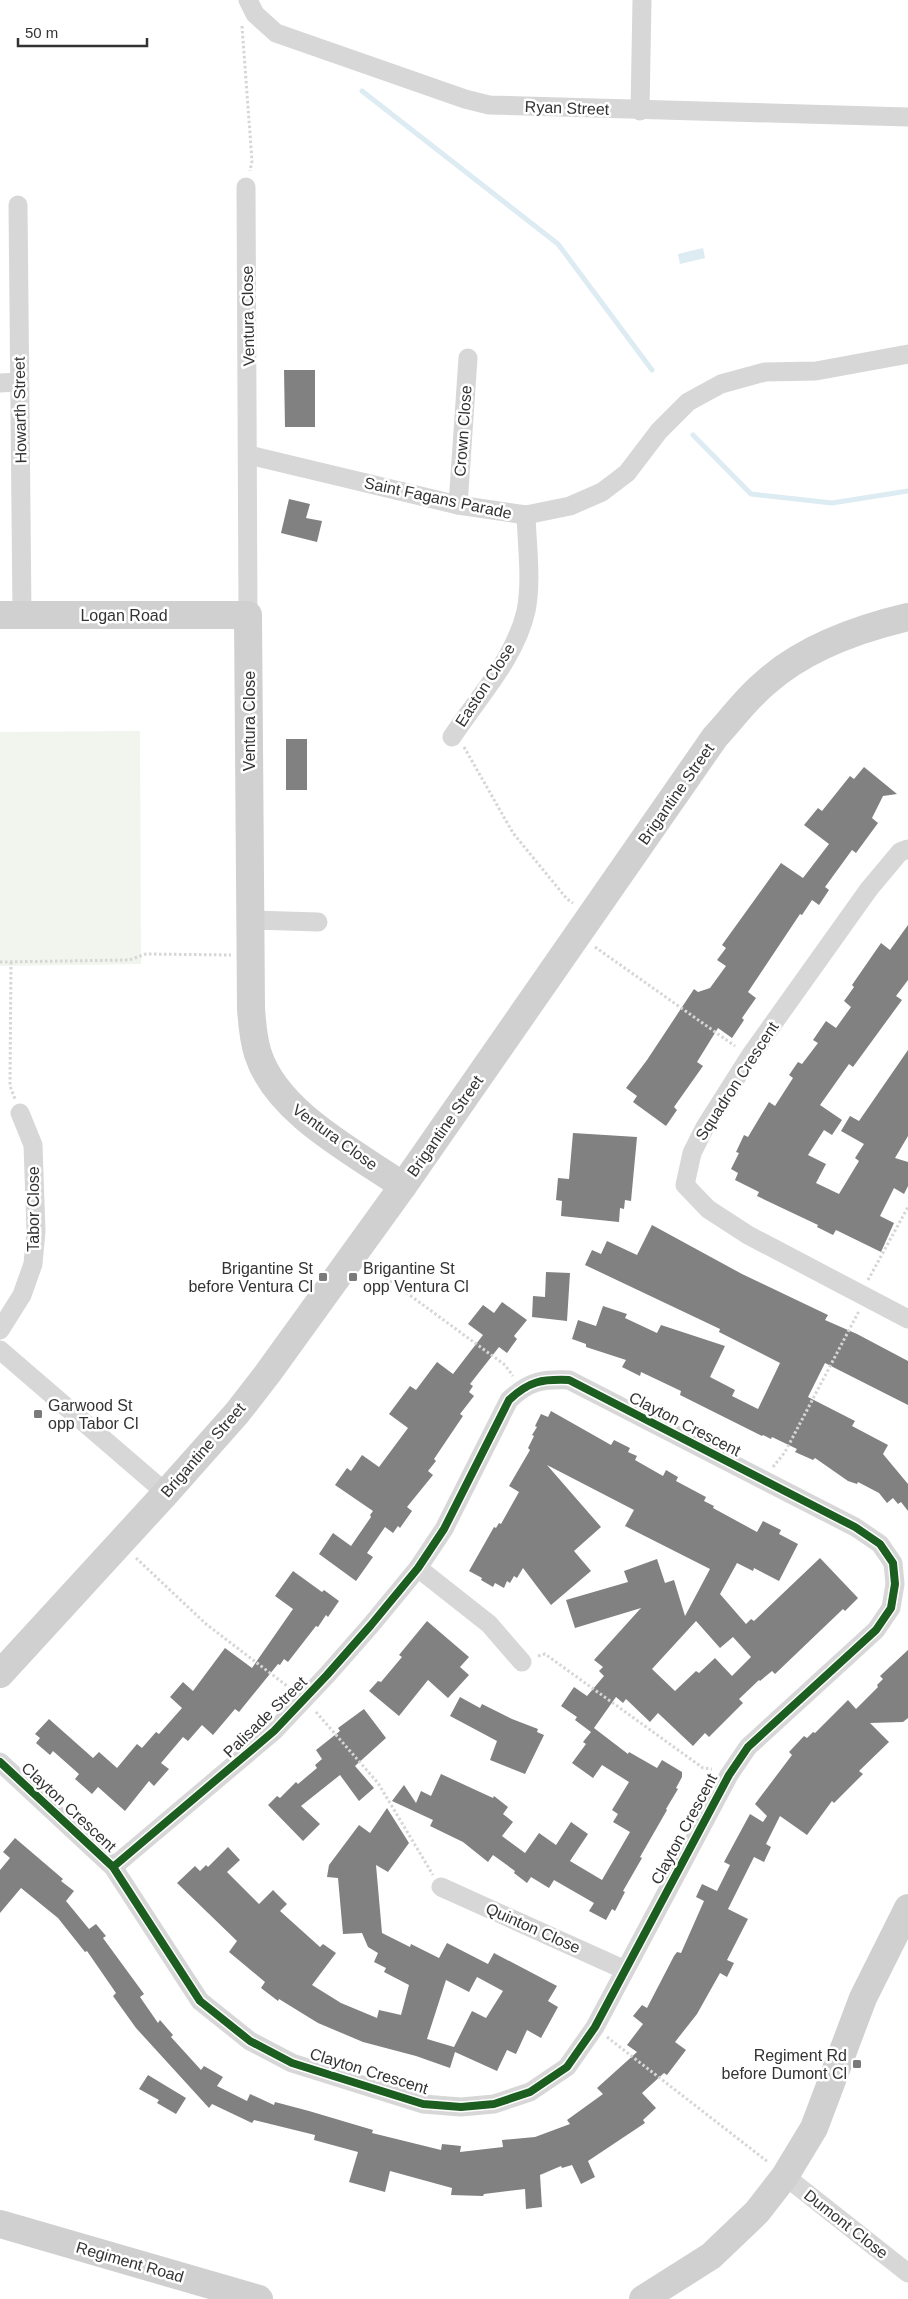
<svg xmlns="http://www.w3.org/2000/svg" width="908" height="2299" viewBox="0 0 908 2299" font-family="Helvetica,sans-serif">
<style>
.green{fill:#f1f5ed}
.water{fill:#ddebf3}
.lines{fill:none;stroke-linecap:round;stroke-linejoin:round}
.stream{stroke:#ddebf3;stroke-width:5}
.building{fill:#818181;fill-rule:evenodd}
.path{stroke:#d6d6d6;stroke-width:3;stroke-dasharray:2.5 2.5;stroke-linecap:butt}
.street{stroke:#d7d7d7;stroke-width:19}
.secondary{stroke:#d0d0d0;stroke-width:28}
.cycleway-casing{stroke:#fff;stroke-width:11}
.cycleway{stroke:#1b5e20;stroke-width:8}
.poi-dot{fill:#7a7a7a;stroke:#fff;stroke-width:2}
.labels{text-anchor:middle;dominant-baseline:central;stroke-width:5;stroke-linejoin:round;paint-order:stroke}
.street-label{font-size:16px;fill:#333;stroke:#fff}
.poi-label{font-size:16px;fill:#333;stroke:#fff;text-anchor:end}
</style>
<rect width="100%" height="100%" fill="#fff"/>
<polygon class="green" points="140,731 141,964 0,966 0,732"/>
<polygon class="water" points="703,248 705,258 680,264 678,254"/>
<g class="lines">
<g class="stream">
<polyline points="362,91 558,244 652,370"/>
<polyline points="693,435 751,494 832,503 908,491"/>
</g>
</g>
<g class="building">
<polygon points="284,370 315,370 315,427 285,427"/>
<polygon points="289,499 310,504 306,518 322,521 317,542 281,533"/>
<rect x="286" y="739" width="21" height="51"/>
<polygon points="864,767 897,794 883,796 872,818 878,823 856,853 852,850 825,887 829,890 819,905 812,900 802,915 800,914 748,992 756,998 742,1018 744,1020 732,1038 718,1028 697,1062 703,1066 674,1107 677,1110 666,1126 633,1102 637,1096 626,1088 647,1060 694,989 698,992 710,988 726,966 717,960 726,948 722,945 781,863 803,878 829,844 804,825 818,808 822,811 850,776 854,779"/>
<polygon points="908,925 908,980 896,996 902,1000 853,1067 849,1064 820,1105 842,1120 832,1135 824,1130 808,1155 826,1164 816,1183 839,1194 859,1161 855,1158 864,1144 841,1131 850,1116 859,1121 908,1050 908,1136 895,1158 908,1162 908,1186 904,1194 894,1188 880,1216 894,1223 881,1252 836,1230 833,1235 817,1227 818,1225 757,1196 759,1192 735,1180 738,1173 731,1169 739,1153 736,1152 744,1135 748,1137 769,1102 775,1106 793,1078 789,1075 798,1062 802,1064 818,1043 813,1040 826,1021 836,1028 851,1007 844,1001 854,987 852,985 881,943 890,950"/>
<polygon points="573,1133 637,1137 631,1201 625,1200 624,1209 620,1208 619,1222 561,1216 562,1201 556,1200 558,1178 569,1179"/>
<polygon points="652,1225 742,1274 828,1315 825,1320 857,1334 908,1361 908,1405 825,1363 808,1397 855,1421 852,1426 888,1445 883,1454 908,1484 908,1511 901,1502 898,1504 893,1498 887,1503 879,1493 858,1482 857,1484 848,1481 815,1458 813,1460 795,1452 797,1449 772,1437 771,1439 763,1435 762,1436 680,1395 681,1391 641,1372 640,1376 622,1367 626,1360 586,1347 586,1344 572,1339 578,1320 596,1326 603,1306 627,1314 625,1318 657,1333 661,1325 725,1346 710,1377 735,1390 732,1396 758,1409 780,1363 719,1332 720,1329 585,1265 592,1250 601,1254 607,1241 637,1255"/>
<polygon points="546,1272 570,1273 567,1321 532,1317 533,1296 545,1297"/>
<polygon points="502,1302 527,1320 514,1336 517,1339 507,1353 499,1347 470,1384 473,1386 469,1392 474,1396 460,1414 463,1416 434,1459 436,1461 428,1471 433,1475 407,1507 412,1511 400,1528 398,1526 393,1533 385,1527 367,1553 373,1557 356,1581 319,1554 333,1533 351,1546 371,1517 370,1515 373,1511 335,1485 347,1468 351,1471 362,1455 379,1467 408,1428 389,1414 410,1386 416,1390 437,1362 453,1374 483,1335 468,1324 483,1305 494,1313"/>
<path d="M551,1411L611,1445L614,1440L630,1448L628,1452L637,1456L635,1460L663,1476L666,1470L678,1477L676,1481L706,1497L704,1501L714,1506L713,1508L757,1532L763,1521L781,1530L779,1534L798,1544L779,1581L754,1568L753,1571L737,1563L720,1594L746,1624L751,1619L754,1621L820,1558L858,1598L845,1611L843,1609L775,1674L772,1671L760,1681L759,1680L739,1699L743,1703L709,1737L705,1733L693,1746L658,1713L650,1722L626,1699L623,1703L616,1697L594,1728L628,1754L629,1752L657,1768L662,1760L682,1772V1777L676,1788L678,1789L666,1809L667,1810L640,1857L642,1858L623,1891L625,1892L615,1911L612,1909L606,1920L589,1911L594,1903L554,1880L549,1888L531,1877L527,1883L514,1873L515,1871L493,1855L488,1862L463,1842L430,1826L433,1820L392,1801L404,1785L416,1803L421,1791L431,1796L441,1774L493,1798L494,1796L508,1807L503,1814L513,1822L502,1836L525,1853L539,1833L556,1845L571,1822L588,1834L570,1861L602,1880L630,1832L613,1822L618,1814L612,1810L629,1782L602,1765L593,1778L572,1763L586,1744L583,1742L591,1732L575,1720L577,1717L561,1706L574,1687L587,1696L604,1676L599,1671L603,1667L594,1660L641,1608L575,1628L566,1600L628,1582L624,1571L657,1559L665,1583L674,1580L685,1616L710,1569L625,1526L634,1510L547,1465L601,1527L574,1551L591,1571L551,1605L523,1568L517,1578L514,1576L510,1583L507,1581L504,1588L495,1583L493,1587L481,1580L482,1578L469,1571L494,1527L496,1528L499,1523L501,1524L519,1492L509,1486L530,1450L528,1448L534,1436L532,1435L537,1427L535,1426L541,1414L548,1417ZM696,1621L720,1648L733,1637L751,1657L732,1676L715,1658L699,1673L696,1671L675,1691L652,1669Z"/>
<polygon points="293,1571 322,1592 324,1590 339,1601 328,1617 326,1615 318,1627 316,1626 288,1662 284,1659 280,1665 278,1664 239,1712 235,1709 213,1735 202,1725 188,1741 183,1737 161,1763 169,1769 154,1786 149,1781 125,1811 98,1787 92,1794 75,1779 79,1774 53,1751 50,1755 36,1743 40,1738 35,1734 49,1719 93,1758 99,1752 117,1768 137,1744 142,1748 156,1732 159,1734 182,1708 170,1697 183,1682 193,1691 225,1648 252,1668 293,1609 275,1596"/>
<polygon points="427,1621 469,1657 460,1667 469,1675 448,1698 428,1680 399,1716 369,1691 378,1681 381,1682 402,1657 399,1655"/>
<polygon points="908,1650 908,1718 903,1722 870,1723 889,1742 859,1771 863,1774 834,1803 832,1801 807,1835 780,1816 766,1844 771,1847 764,1862 754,1857 728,1909 748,1919 727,1960 734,1963 727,1977 720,1973 697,2014 675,2042 686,2050 667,2075 664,2073 642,2093 656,2108 643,2120 645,2123 588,2161 595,2177 581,2184 572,2165 562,2168 561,2166 540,2175 542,2207 526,2209 525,2189 484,2194 483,2196 451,2195 452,2188 390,2171 385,2192 349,2182 358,2152 314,2140 315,2135 254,2120 252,2123 212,2104 209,2108 136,2028 113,1996 116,1993 87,1951 85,1952 58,1918 21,1888 0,1913 0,1870 10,1858 3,1852 15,1838 63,1879 61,1881 74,1891 66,1901 89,1929 96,1924 106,1936 103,1938 144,1994 140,1997 158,2023 160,2020 173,2035 171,2037 201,2070 204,2066 223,2077 217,2086 247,2101 250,2094 274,2105 275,2102 309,2111 373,2130 372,2133 441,2150 442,2144 461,2146 460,2152 503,2147 502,2140 535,2137 570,2124 567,2120 603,2094 597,2088 637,2052 627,2045 643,2024 633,2016 642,2005 647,2008 674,1956 677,1952 681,1953 704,1901 696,1897 702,1884 717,1891 730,1865 724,1862 750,1814 763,1822 767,1816 755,1804 792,1755 789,1752 804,1736 807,1738 813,1732 815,1733 848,1700 856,1709 878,1687 877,1685 883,1679 880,1676"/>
<polygon points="460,1697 480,1708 482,1704 512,1719 538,1729 537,1732 544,1735 525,1774 490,1760 497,1741 450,1716"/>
<polygon points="364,1709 386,1738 355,1766 374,1788 359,1801 340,1775 301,1806 320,1824 303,1841 268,1805 277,1796 280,1798 296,1782 298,1784 317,1768 315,1765 322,1759 316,1750 340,1731 338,1728"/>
<path d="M387,1808L409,1843L388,1872L376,1865L382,1933L410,1947L411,1944L439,1958L447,1943L488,1964L494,1953L557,1986L548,2001L558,2007L541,2038L527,2030L516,2054L507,2050L497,2071L455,2052L450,2068L416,2056L363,2042L318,2023L279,1999L278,2001L261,1988L265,1982L229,1952L237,1941L177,1883L195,1866L200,1871L206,1865L208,1867L228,1847L240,1860L227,1872L259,1904L273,1890L287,1904L280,1911L320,1947L323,1944L336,1953L312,1985L341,2003L377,2018L379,2010L401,2015L409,1985L384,1972L386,1968L374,1962L378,1953L368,1947L362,1933L343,1934L338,1878L327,1877L329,1865L359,1825L370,1833ZM477,1977L503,1991L486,2018L472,2011L454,2047L427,2039L446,1980L469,1992Z"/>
<polygon points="148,2075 186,2098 176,2114 157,2103 159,2100 139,2089"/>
</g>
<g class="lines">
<g class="path">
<polyline points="242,26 252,161 250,171"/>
<polyline points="464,747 513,833 567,899 573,903"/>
<polyline points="595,947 735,1046"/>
<polyline points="0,962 129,960 146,954 231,955"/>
<polyline points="11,962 10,1086 15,1099"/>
<polyline points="369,1268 374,1269 505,1365 513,1376"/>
<polyline points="868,1280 908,1207"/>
<polyline points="773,1467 785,1452 859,1311"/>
<polyline points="136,1558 206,1624 291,1689"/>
<polyline points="538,1656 545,1654 703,1768 712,1769"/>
<polyline points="316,1712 378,1783 433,1875"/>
<polyline points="607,2037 768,2162"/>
</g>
<g class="street">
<polyline points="248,0 255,14 276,33 465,99 489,105 908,117"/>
<polyline points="640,111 642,0"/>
<polyline points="246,187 248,615"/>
<polyline points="18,205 22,615"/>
<polyline points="0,383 19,382"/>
<polyline points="249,455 458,505 526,515 570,506 602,492 627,473 659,431 688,402 721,384 765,372 816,371 908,354"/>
<polyline points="458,505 468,358"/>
<path d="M452,737C478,697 515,659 526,611C532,581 527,546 526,515"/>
<polyline points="908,849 900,852 869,889 750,1056 705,1127 692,1153 685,1185 708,1209 748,1235 908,1319"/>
<polyline points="251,920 318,922"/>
<polyline points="0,1330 22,1295 33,1264 36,1231 33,1145 20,1113"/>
<polyline points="0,1350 166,1493"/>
<polyline points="418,1568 489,1624 522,1662"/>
<path d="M0,1762L113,1867L200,2001L250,2041L292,2063L423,2104L461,2107L494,2104L530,2092L567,2067L595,2027L729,1775L748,1747L876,1630L891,1608L895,1584L893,1563L880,1544L855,1527L569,1380C542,1379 529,1381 509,1400L444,1529L418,1568L371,1625L327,1675L274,1731L113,1867"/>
<polyline points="441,1887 625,1970"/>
<polyline points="785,2176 908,2273"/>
</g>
<g class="secondary">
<path d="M0,615H248L251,1008C252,1023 253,1039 258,1054C277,1113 354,1152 403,1186"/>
<path d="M0,1674L166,1493L237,1413L268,1373L403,1186L715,737C731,720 746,699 764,684C803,648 857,629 908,617"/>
<polyline points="0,2224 259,2299"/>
<polyline points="643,2299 711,2256 757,2212 785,2176 814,2128 863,1998 908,1908"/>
</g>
<g class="cycleway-casing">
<path id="cycleway" d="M0,1762L113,1867L200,2001L250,2041L292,2063L423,2104L461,2107L494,2104L530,2092L567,2067L595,2027L729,1775L748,1747L876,1630L891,1608L895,1584L893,1563L880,1544L855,1527L569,1380C542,1379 529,1381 509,1400L444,1529L418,1568L371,1625L327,1675L274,1731L113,1867"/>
</g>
<use href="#cycleway" class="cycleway"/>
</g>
<g class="poi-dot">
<rect x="318" y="1272" width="10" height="10" rx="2.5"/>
<rect x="348" y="1272" width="10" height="10" rx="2.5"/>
<rect x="33" y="1409" width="10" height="10" rx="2.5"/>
<rect x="852" y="2059" width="10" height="10" rx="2.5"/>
</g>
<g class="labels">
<g class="street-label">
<text transform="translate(567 108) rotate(2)">Ryan Street</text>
<text transform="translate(248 316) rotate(-91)">Ventura Close</text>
<text transform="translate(20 410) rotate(-91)">Howarth Street</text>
<text transform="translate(463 431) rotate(-86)">Crown Close</text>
<text transform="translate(438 498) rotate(12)">Saint Fagans Parade</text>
<text x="124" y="615">Logan Road</text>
<text transform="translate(485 685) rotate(-57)">Easton Close</text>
<text transform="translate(249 721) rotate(-90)">Ventura Close</text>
<text transform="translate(676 794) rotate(-55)">Brigantine Street</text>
<text transform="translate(737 1081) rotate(-57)">Squadron Crescent</text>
<text transform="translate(445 1126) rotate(-55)">Brigantine Street</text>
<text transform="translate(335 1137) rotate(36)">Ventura Close</text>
<text transform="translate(33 1209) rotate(-90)">Tabor Close</text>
<text transform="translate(685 1424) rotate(27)">Clayton Crescent</text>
<text transform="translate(203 1450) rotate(-49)">Brigantine Street</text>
<text transform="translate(265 1717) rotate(-44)">Palisade Street</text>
<text transform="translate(69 1807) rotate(43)">Clayton Crescent</text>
<text transform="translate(684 1829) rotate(-62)">Clayton Crescent</text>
<text transform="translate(533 1928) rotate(24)">Quinton Close</text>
<text transform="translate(369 2071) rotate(17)">Clayton Crescent</text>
<text transform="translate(846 2224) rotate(38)">Dumont Close</text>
<text transform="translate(130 2262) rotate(16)">Regiment Road</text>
</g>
<g class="poi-label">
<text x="313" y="1268">Brigantine St<tspan x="313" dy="18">before Ventura Cl</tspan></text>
<text x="363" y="1268" text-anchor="start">Brigantine St<tspan x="363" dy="18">opp Ventura Cl</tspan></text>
<text x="48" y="1405" text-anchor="start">Garwood St<tspan x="48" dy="18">opp Tabor Cl</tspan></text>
<text x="847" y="2055">Regiment Rd<tspan x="847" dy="18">before Dumont Cl</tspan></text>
</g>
</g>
<path d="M18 38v8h129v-8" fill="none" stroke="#333333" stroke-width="2.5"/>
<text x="25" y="38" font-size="15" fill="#333333" stroke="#ffffff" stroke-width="4" paint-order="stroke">50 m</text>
</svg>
